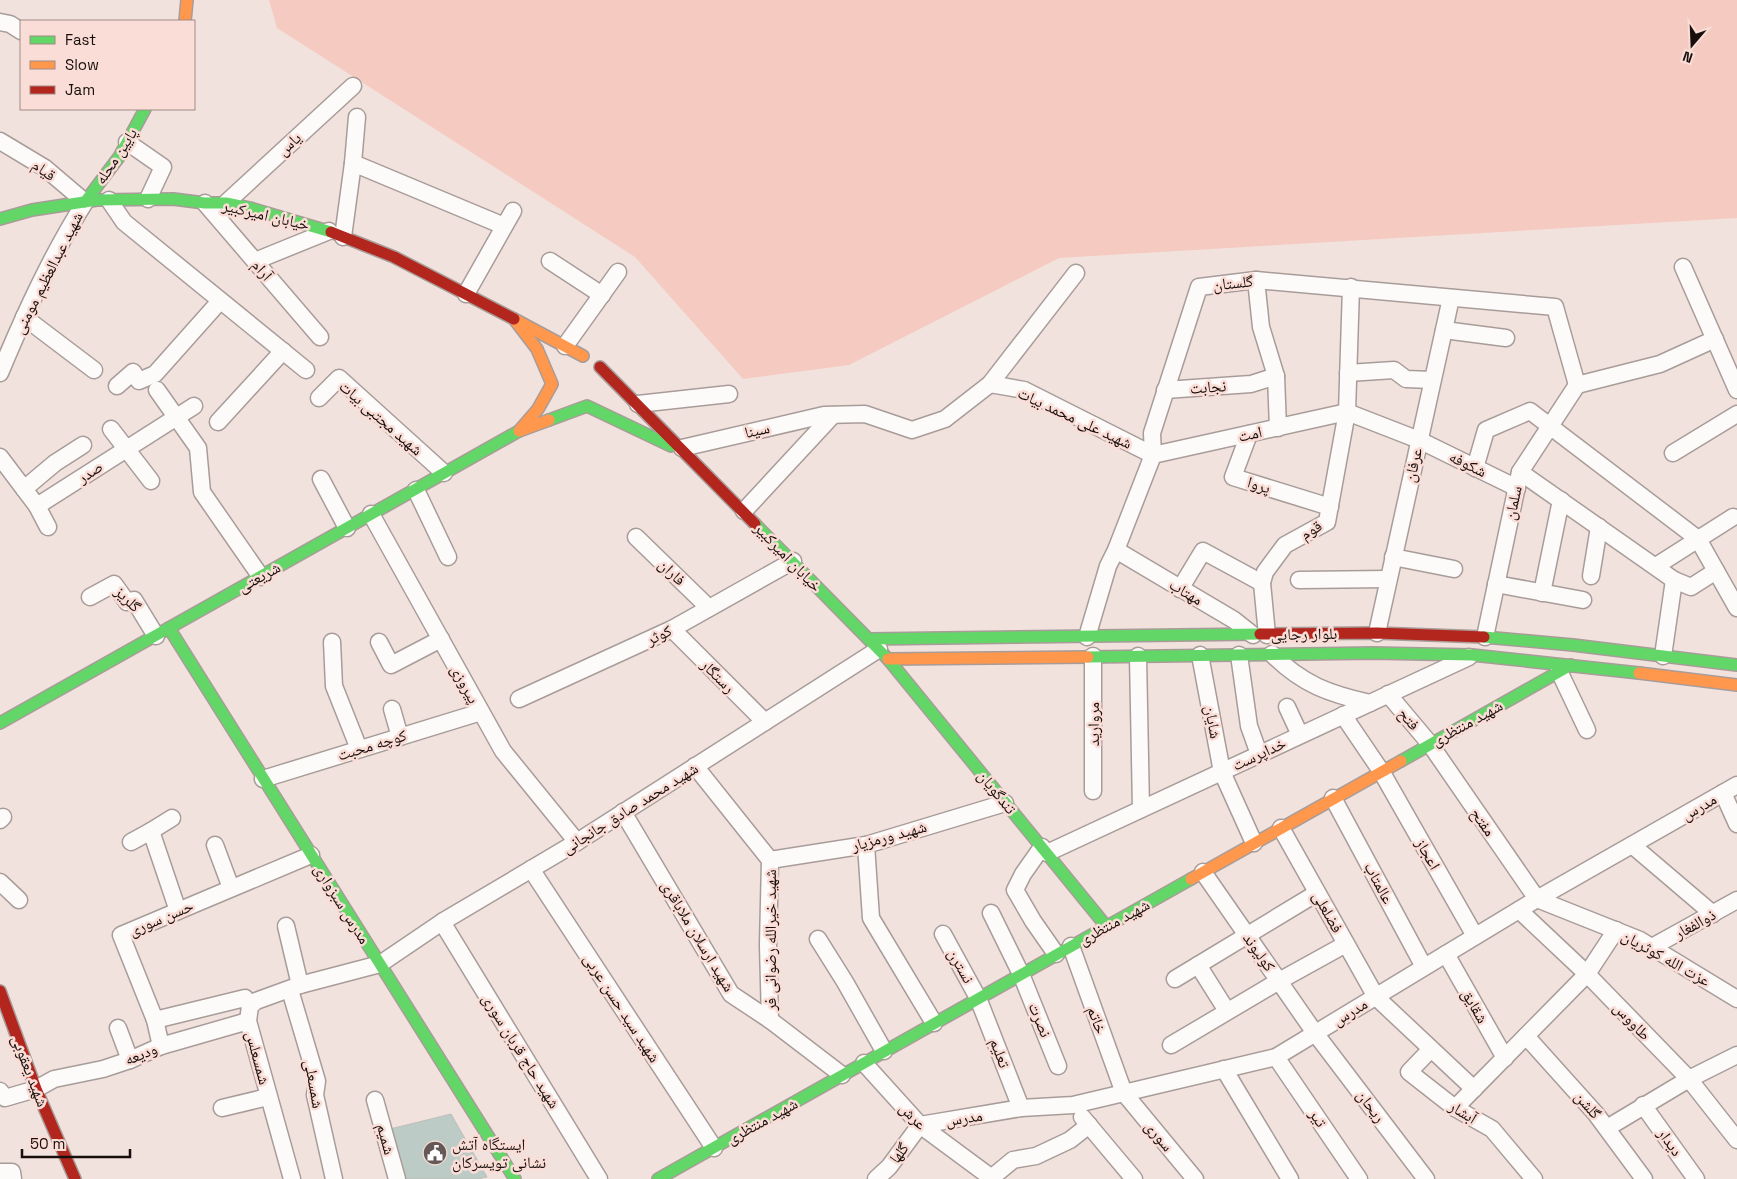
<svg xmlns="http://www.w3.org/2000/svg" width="1737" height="1179" viewBox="0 0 1737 1179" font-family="'Space Grotesk','Noto Naskh Arabic',sans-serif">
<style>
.green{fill:#f5cbc1}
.building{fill:#bccbc5;stroke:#bfbebb}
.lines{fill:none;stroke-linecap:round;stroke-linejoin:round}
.street-casing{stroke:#a89c99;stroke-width:19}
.fast-casing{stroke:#a89c99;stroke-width:14}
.slow-casing{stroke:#a89c99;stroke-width:14}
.jam-casing{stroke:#a89c99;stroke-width:14}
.street{stroke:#fdfbfa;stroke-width:16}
.fast{stroke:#63d668;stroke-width:11}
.slow{stroke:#ff974d;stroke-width:11}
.jam{stroke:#b3261e;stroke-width:11}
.labels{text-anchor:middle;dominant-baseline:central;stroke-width:5;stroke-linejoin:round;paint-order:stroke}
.street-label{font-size:16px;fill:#180f0c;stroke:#faddd6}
.poi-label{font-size:16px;fill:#180f0c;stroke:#faddd6;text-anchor:start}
</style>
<rect width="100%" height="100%" fill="#f2e2de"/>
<polygon class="green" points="269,0 1737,0 1737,218 1059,258 849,365 743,379 635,257 277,28"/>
<polygon class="building" points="451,1114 487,1177 478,1179 406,1179 390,1129"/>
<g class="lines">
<g class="street-casing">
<g id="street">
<polyline points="0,22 10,24 21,31"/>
<polyline points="357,117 353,163 504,226"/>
<path d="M0,141L45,168L85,202C51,256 25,313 0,373"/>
<polyline points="127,142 163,167 148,199"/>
<polyline points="109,200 124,222 306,370"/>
<polyline points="205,203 320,337"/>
<polyline points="226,203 353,86"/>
<polyline points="343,237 353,163"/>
<polyline points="255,261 329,231"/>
<polyline points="550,261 602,295"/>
<polyline points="1683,267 1737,390"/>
<polyline points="1256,280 1261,327 1276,376 1278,428"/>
<polyline points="466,294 513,211"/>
<polyline points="24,317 94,370"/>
<polyline points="1444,330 1506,338"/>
<polyline points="565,346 618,272"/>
<polyline points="1348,373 1394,370 1406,379 1432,380"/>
<polyline points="990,384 1076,273"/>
<polyline points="1577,385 1660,364 1715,339"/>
<polyline points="117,386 133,372 139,381 155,374 220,301"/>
<polyline points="157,390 198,448 202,492 261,577"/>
<polyline points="1165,390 1251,384 1276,376"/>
<polyline points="319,398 339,378 444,473"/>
<polyline points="638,404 729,394"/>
<polyline points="218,422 283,351"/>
<polyline points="111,429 151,481"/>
<polyline points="1249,434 1233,477 1330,507"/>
<polyline points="682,448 824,415 865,414 912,430 945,419 990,384 1024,390 1153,455 1347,412 1419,440 1517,488"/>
<polyline points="1673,453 1737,414"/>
<polyline points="0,457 37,506 194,406"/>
<polyline points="1475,468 1486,430 1530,411 1698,539 1737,608"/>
<polyline points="1520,472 1674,580"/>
<polyline points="321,479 347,528"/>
<polyline points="24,489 55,463 83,445"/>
<polyline points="416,490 448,557"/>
<polyline points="37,506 48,527"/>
<polyline points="744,511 833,415"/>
<polyline points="371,514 503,751 577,842"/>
<polyline points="636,537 709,608"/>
<polyline points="1116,550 1234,620 1253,635"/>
<polyline points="1393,557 1454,569"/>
<polyline points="1656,566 1733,517"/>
<polyline points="1591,576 1599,527"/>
<polyline points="1299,580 1388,579"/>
<polyline points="1496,584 1583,600"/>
<polyline points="1180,589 1203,551 1262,583"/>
<polyline points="1542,593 1561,500"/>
<polyline points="90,597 114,584 127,602 134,600 156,636"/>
<polyline points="672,629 765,722"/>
<polyline points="1377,633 1451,298"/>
<polyline points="1267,635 1262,583 1265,572 1285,545 1327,522 1347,412 1351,287"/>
<polyline points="1087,637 1108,566 1116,550 1153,455 1152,433 1199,287 1256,280 1555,307 1577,385"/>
<polyline points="1485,637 1520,472 1577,385"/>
<polyline points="332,642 334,686 359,749"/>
<polyline points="379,642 391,665 441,639"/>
<path d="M1272,654C1303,685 1330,694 1370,703"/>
<polyline points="1200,655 1222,772 1254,843"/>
<polyline points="1239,655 1249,726 1259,754"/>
<polyline points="1093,656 1093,791"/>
<polyline points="1138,656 1141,809"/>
<polyline points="1663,656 1674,580 1691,587 1716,571"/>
<polyline points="1559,671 1587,730"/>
<polyline points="1388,694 1430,744 1537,899 1640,940 1737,999"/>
<polyline points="519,699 672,629 793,561"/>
<polyline points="1287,707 1300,735"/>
<polyline points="392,709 400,737"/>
<polyline points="1343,715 1381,771 1475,936"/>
<polyline points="695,766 770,860 768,945 770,1020"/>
<polyline points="263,779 481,712"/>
<polyline points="1723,793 1737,824"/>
<polyline points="1333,798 1424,967"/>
<polyline points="623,812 731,994 770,1020 842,1075"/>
<polyline points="172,818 151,831 178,911"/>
<polyline points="0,820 3,817"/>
<polyline points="1281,828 1376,997 1474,1089"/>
<polyline points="131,842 151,831"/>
<polyline points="215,845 231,888"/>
<polyline points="866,845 871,918 934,1023"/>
<polyline points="1632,845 1713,914"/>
<polyline points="1042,847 1023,874 1015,890 1033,921 1056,954"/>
<polyline points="1047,853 1469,657"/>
<polyline points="770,860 866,845 1005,803"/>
<polyline points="531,869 714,1148"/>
<polyline points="1203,872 1315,1033 1426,1179"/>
<polyline points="0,882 19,900"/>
<polyline points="1519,910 1587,974 1689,1079 1737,1140"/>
<polyline points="991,913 1021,974 1058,1066"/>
<polyline points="442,922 599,1179"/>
<polyline points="286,926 300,985"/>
<polyline points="943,934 978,998 1021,1108"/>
<polyline points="818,939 845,982 884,1051"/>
<polyline points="1071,946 1124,1093 1195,1179"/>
<polyline points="1652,947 1737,900"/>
<polyline points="1446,954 1505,1058"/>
<polyline points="1198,965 1227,1011"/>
<polyline points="1175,979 1317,893"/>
<polyline points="290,990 317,1081 315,1095 334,1179"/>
<polyline points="250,1006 256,1001 300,985 380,964 442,922 577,842 879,649"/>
<polyline points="155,1020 245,998 250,1006 248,1021 292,1179"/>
<polyline points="118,1028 130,1060"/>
<polyline points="1526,1036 1596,1114 1644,1179"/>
<polyline points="1171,1045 1279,981 1346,944"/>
<polyline points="161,1046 155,1020 121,935 311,855"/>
<polyline points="1431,1049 1409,1072 1455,1108 1492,1129 1534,1179"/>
<polyline points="1276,1057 1359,1179"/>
<polyline points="864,1063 920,1125 993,1179"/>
<polyline points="1224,1069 1290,1179"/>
<polyline points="0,1091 5,1098 36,1089 54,1079 103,1069 130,1060 161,1046 248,1021"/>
<polyline points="375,1100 397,1179"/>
<polyline points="1643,1105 1696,1179"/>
<polyline points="222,1108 268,1097"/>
<polyline points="1455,1108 1587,974 1616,930"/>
<polyline points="1082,1117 1134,1179"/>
<polyline points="1607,1128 1689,1079 1737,1055"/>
<polyline points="0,1172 12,1172 13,1179"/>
<polyline points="876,1179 889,1167 920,1125 1021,1108 1073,1105 1276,1057 1537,899 1737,785"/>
<polyline points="990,1179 1013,1160 1036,1156 1070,1140 1089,1125"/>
</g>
</g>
<g class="fast-casing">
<g id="fast">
<polyline points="85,202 119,157 145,109"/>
<polyline points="0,219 32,210 97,200 173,199 205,203 226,203 250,208 331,232"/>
<polyline points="549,420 587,406 671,446"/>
<polyline points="755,524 888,659 1106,926"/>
<polyline points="169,628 515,1179"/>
<polyline points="1484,637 1573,645 1737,665"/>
<polyline points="869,639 1260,634"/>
<polyline points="1088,657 1373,653 1472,655 1639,673"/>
<polyline points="0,723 519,431"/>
<polyline points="1401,761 1571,665"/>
<polyline points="658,1179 1191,879"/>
</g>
</g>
<g class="slow-casing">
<g id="slow">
<polyline points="185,21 187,0"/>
<polyline points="549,420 519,431 538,409 552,384 537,349 514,319 583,356"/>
<polyline points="888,659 1088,657"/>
<polyline points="1639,673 1737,685"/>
<polyline points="1191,879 1401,761"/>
</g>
</g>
<g class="jam-casing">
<g id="jam">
<polyline points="331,232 394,257 514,319"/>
<polyline points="600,367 755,524"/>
<polyline points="1260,634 1377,633 1484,637"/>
<polyline points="0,991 36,1089 75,1179"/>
</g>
</g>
<use href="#street" class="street"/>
<use href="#fast" class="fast"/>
<use href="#slow" class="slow"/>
<use href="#jam" class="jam"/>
</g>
<defs>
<g id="civic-disc" transform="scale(1.25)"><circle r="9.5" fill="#645956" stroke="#faddd6"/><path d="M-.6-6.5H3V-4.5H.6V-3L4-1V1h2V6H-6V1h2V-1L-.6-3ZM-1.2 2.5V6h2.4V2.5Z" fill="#fff"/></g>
</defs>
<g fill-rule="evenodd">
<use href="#civic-disc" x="435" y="1153"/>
</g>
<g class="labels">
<g class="street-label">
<text transform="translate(289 144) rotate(-43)">یاس</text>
<text transform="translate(116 156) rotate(-57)">پایین محله</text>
<text transform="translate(44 170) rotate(35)">قیام</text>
<text transform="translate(266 215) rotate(13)">خیابان امیرکبیر</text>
<text transform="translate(262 270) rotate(49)">آرام</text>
<text transform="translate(48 273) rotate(-63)">شهید عبدالعظیم مومنی</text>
<text transform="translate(1233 283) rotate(-6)">گلستان</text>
<text transform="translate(1208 387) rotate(-4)">نجابت</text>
<text transform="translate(381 418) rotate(41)">شهید مجتبی بیات</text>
<text transform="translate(1075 418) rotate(25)">شهید علی محمد بیات</text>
<text transform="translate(757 430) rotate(-13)">سینا</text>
<text transform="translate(1250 434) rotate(-13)">امت</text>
<text transform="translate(1468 464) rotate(26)">شکوفه</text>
<text transform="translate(1413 465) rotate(-77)">عرفان</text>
<text transform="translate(90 472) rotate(-33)">صدر</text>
<text transform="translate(1259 485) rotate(17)">پروا</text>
<text transform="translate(1513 503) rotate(-78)">سلمان</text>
<text transform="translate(1311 530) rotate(-31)">قوم</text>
<text transform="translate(788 557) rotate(46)">خیابان امیرکبیر</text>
<text transform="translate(672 572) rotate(44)">فاران</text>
<text transform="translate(259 577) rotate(-29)">شریعتی</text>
<text transform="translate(1186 592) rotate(31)">مهتاب</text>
<text transform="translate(128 599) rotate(45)">گلریز</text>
<text transform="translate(1304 634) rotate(-1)">بلوار رجایی</text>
<text transform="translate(659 635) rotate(-25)">کوثر</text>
<text transform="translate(718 676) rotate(45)">رستگار</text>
<text transform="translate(465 684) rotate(61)">پیروزی</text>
<text transform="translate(1409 719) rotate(50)">فتح</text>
<text transform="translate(1213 722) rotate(80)">شایان</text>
<text transform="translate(1467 723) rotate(-29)">شهید منتظری</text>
<text transform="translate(1093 724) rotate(-90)">مروارید</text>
<text transform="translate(372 745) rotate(-17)">کوچه محبت</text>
<text transform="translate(1259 754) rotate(-25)">خداپرست</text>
<text transform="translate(997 792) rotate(51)">تندگویان</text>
<text transform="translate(1699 807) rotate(-30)">مدرس</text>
<text transform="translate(630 808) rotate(-32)">شهید محمد صادق جانجانی</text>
<text transform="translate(1483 822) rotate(55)">مفتح</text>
<text transform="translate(889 836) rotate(-15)">شهید ورمزیار</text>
<text transform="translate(1428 854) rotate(60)">اعجاز</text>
<text transform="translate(1379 883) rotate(62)">عالمتاب</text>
<text transform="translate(342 904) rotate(58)">مدرس سبزواری</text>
<text transform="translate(1328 912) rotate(61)">فضلعلی</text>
<text transform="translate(161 918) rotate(-23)">حسن سوری</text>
<text transform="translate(1114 922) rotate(-29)">شهید منتظری</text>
<text transform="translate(1695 924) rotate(-29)">ذوالفغار</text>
<text transform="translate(698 936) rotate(59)">شهید ارسلان ملاباقری</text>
<text transform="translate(770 940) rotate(-90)">شهید خیرالله رضوانی فر</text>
<text transform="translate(1259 952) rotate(55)">کولیوند</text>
<text transform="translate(1666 958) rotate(29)">عزت الله کوثریان</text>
<text transform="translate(961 966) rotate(61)">نسترن</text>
<text transform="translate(1475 1006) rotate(60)">شقایق</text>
<text transform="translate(622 1008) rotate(57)">شهید سید حسن عربی</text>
<text transform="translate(1350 1012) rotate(-31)">مدرس</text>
<text transform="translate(1040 1020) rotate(68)">نصرت</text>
<text transform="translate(1097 1020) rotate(70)">خاتم</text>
<text transform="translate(1632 1021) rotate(46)">طاووس</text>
<text transform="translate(521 1051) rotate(58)">شهید حاج قربان سوری</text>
<text transform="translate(1000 1053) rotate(69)">تعلیم</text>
<text transform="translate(141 1054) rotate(-22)">ودیعه</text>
<text transform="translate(258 1058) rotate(75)">شمسعلس</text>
<text transform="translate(30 1071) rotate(69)">شهید یعقوبی</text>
<text transform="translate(314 1084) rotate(80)">شمسعلی</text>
<text transform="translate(1588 1105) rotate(49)">گلشن</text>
<text transform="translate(1371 1106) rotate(53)">ریحان</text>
<text transform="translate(1463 1112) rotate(32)">آبشار</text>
<text transform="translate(913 1116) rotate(45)">عرش</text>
<text transform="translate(964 1118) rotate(-9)">مدرس</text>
<text transform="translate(1318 1118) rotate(56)">تیر</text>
<text transform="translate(762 1121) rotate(-29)">شهید منتظری</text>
<text transform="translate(1159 1136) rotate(50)">سوری</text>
<text transform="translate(386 1139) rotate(75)">شمیم</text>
<text transform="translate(1670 1142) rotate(54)">دیدار</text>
<text transform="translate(899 1153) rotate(-53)">گلها</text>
</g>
<g class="poi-label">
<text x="452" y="1144">ایستگاه آتش<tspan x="452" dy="18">نشانی تویسرکان</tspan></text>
</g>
</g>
<rect x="20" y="20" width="175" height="90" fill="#faddd6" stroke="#a08b85"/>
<rect x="30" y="36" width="25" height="8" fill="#63d668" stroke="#a08b85"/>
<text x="65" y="45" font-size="15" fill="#180f0c">Fast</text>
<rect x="30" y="61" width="25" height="8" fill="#ff974d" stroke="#a08b85"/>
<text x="65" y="70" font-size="15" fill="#180f0c">Slow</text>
<rect x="30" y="86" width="25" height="8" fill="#b3261e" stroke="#a08b85"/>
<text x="65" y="95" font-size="15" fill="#180f0c">Jam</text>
<g transform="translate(1692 45) rotate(199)" stroke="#faddd6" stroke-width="4" paint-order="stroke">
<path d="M0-4L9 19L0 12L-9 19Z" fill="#180f0c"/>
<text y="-8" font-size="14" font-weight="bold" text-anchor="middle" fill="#180f0c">N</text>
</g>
<path d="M22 1149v8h108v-8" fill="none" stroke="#180f0c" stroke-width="2.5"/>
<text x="30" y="1149" font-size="15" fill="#180f0c" stroke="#faddd6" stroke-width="4" paint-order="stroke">50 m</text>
</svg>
